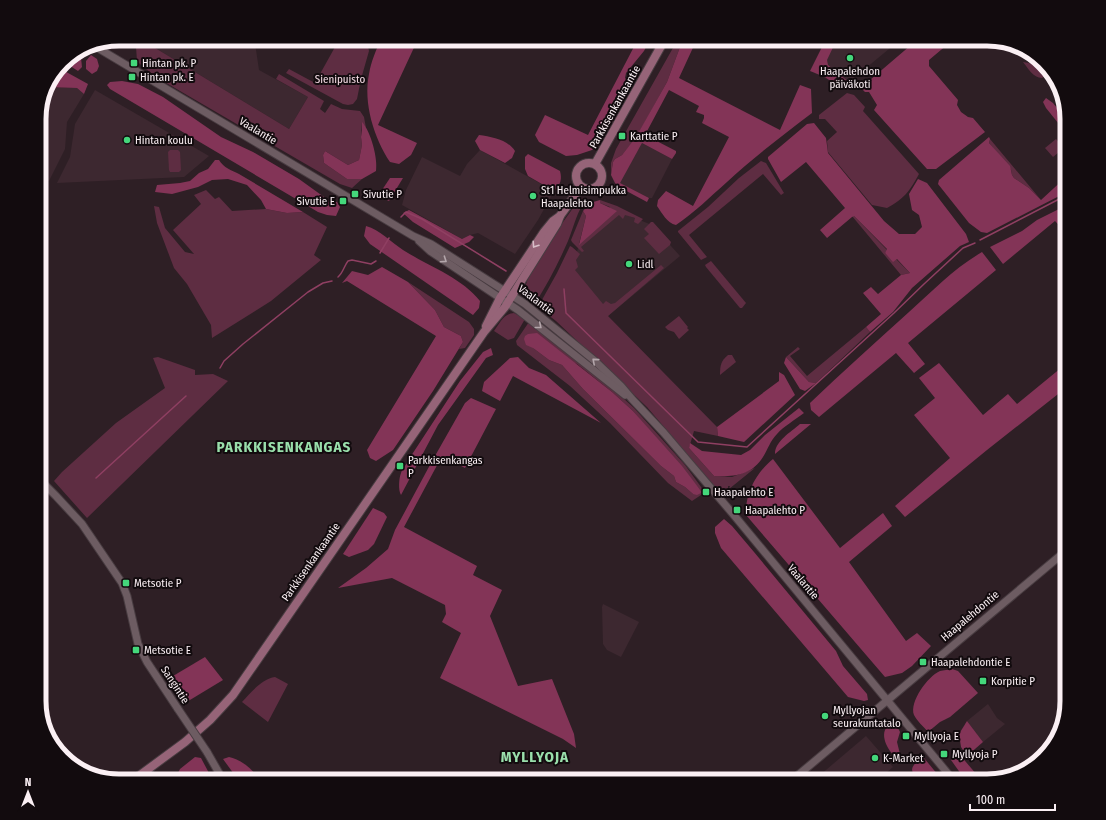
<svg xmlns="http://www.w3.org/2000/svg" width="1106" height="820" viewBox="0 0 1106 820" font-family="'Fira Sans Condensed',sans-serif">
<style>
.built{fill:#3d2830}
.green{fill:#5e2d42;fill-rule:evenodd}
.forest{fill:#833457}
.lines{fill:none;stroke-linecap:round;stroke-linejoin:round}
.stream{stroke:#8f3f62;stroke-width:1.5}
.tertiary-casing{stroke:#483c41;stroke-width:9}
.secondary-casing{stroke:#483c41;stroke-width:10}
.tertiary{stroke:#6d5c62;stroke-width:7}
.secondary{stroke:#966478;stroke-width:8}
.tertiary-bridge-casing{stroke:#483c41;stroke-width:9;stroke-linecap:butt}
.tertiary-bridge{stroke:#6d5c62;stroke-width:7}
.oneway{stroke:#d8bfc9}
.oneway2{stroke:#b4a6ab}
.poi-dot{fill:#44d77b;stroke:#120b0e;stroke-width:1.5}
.labels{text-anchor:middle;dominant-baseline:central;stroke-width:4;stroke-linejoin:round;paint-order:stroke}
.poi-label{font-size:11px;fill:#fbf0f4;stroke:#120b0e;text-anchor:start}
.park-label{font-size:11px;fill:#f5dce5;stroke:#120b0e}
.street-label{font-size:11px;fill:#fbf0f4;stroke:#120b0e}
.district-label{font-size:15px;font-weight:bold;letter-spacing:1px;fill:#99dfab;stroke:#120b0e}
.rim{fill:none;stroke:#fbf0f4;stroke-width:5}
</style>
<rect width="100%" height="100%" fill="#2e1f25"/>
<g class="built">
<polygon points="149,39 248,39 255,43 259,70 308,97 289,129 147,43"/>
<polygon points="832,39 901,39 843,87 815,73"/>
<polygon points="46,87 77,88 84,94 67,122 65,149 49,181 39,176 39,113"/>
<polygon points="95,90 209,156 184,177 57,183 70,157 75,124"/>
<polygon points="642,143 672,159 652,198 649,198 619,183"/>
<polygon points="480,150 554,191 538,220 515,254 478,233 470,235 462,239 402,205 406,190 422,157 460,176 467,164"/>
<polygon points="617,211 652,225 680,256 608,316 572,268 579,245"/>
<polygon points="603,604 639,622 621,657 607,650 603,644 602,607"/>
<polygon points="988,704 997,718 1005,724 983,742 967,721"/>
<polygon points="866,736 893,767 877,781 813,781"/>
</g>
<g class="green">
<polygon points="131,39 149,39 147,43 289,129 308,97 276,79 279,74 324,101 320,109 325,113 331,104 342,109 360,111 364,117 366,128 362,123 361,137 362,145 359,160 348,165 325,151 323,155 324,163 347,179 362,179 352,188 340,184 156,77 140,64 137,61 136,47"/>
<polygon points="321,39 358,39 368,46 369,51 361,79 357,99 353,104 348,105 343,104 286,73 289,69 315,83 335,47"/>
<polygon points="678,39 683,39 667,82 636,138 622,155 615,159 613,162 611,175 611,163 616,149"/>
<path d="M1023,62L1040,65L1046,70V75L1042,78C1033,78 1028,68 1023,62Z"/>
<path d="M847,93L854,95L865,107L863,111L919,174C909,192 905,198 887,208L872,205L828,152L827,141L837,132L825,119H819V115Z"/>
<polygon points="990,139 1041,200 1029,188 1014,178 1012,175 1011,170 989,143"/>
<polygon points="1056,139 1064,148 1053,157 1045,148"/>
<polygon points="170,150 178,150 180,152 181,170 179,172 170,172 169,170 168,152"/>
<polygon points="761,161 766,163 784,193 781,195 763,174 689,235 707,257 701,260 678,232 678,231 708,207 739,178"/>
<polygon points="206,190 215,199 219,197 232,211 266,209 287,213 303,212 327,227 314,255 321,260 271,301 212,338 211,325 187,284 174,268 157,223 154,206 159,207 165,228 185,252 194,254 173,230 201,204 194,195"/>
<path d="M582,198L583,204C576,215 573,229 568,241C558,264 547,285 534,305L525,295V287L529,276L551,239L578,201Z"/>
<polygon points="600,200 617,206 643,219 638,224 634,222 635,218 625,215 623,219 619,215 581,247 584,251 582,252 572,242 571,240 583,211 586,216 579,244 610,207 600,203"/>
<polygon points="852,216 854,216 887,250 885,253 893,261 896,259 910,273 901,275"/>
<polygon points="651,222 653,222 671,242 670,245 659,254 644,238 649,234 644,229"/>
<polygon points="570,246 572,247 580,254 576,260 578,267 575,270 603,304 606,301 611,304 615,303 661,265 664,268 608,316 717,427 718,436 694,431 689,448 714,476 732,477 755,468 729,489 730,486 728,486 728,488 722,495 647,407 556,321 538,307 557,273"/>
<polygon points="711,261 746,303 742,308 740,308 706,267 705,265"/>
<polygon points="408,282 469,322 474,329 474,335 465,348 459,349 463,342 461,336 444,327 435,310"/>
<path d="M514,313L525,319L514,338L508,340L494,331C500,323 503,314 514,313Z"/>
<polygon points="679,316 688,327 687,328 689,330 679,339 674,332 668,330 665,327"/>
<path d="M529,322L613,389L634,408L685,465L701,487L704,493L692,501L668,483L610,423L570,386L517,345L516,341ZM533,348L577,364L612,392L633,411L701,491L693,494L685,487L676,482L674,476L661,466L583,389L562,365L549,360Z"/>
<polygon points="866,327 870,332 816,383 809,382 786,357 798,347 800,349 790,356 807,376"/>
<path d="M728,355H732L736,362L720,375C720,365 721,361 728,355Z"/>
<polygon points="158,357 195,370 195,375 213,374 228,381 87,518 54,481 62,472 116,423 165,388 153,358"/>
<path d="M275,677L288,684L268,722L242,702C250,693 262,679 275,677Z"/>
</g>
<g class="forest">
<path d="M381,39H418L378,125L417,143L411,155L399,164L390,162C374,138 363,103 369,74C371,62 376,50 381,39Z"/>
<polygon points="638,39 650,39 644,51 626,73 625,78 630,83 630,88 604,138 592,150 577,155 566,156 539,142 535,135 545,115 588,135"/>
<path d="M683,39H697L679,78L780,130L800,85L811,89L812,113C783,135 754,157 727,182C710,197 694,213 676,225C667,223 662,213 657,206L658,200L666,191L693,206L729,137L702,123L704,118V115L696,112L699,106L669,90L645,135L676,151V153L672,159L642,143L620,183L649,198L647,202L619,187L615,183L611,175L613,162L615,159L622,155L636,137L667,82Z"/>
<polygon points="826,39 837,39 827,60 828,65 850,83 836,85 825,77 810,71"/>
<polygon points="918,39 954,39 929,60 929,66 958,100 957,105 961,112 968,117 973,118 985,132 936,169 927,169 874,110 877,105 869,92 865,92 862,89 863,86"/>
<polygon points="75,53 81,58 82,67 78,71 64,62"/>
<polygon points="91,55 97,59 99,66 97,71 92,74 86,69 86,61"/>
<polygon points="59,68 88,84 84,94 77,88 46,87 47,84"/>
<polygon points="122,81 138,84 163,97 221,137 253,152 299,179 331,202 334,201 337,202 340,207 336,216 327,215 318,212 110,89 107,85 110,82"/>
<polygon points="1046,98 1053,103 1067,120 1067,134 1046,108 1043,102"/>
<path d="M362,122C371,132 378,158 376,171L362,179H347L324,163L323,155L325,151L348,165L359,160L362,145L361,137L362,130Z"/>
<polygon points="814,123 826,138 828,153 884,221 899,234 915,234 922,227 919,215 912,210 909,194 918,179 927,183 966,234 969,242 960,246 912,288 893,312 870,332 866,327 881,314 863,293 871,287 878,294 901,275 910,273 897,259 893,262 885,253 887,249 854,216 852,217 827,238 820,230 845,208 806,162 781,182 768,159 768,157 807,124"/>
<path d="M479,135C492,137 507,139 515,151L512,158L505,163L480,150L475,141Z"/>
<polygon points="989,137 990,139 989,143 1010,166 1012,175 1014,178 1029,188 1041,200 1067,176 1067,192 987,233 981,232 969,223 938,184 939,180"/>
<path d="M528,154L560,171C562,179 561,184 554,191L528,176L525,169V157Z"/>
<path d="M215,160H219C224,168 231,170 239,174L303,212L287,213L266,209L261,200L247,185L228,179L212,180L198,187L172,194L155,192L157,185L180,183L190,181L199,173L208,169Z"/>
<polygon points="390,178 403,178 389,201 378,196"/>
<polygon points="600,200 600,203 617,211 579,245 586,216 583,211 590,203"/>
<polygon points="1067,205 1067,234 1055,221 1003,264 990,247 1022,231 1037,220"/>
<polygon points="409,210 462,239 470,235 474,237 469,242 455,248 413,222 403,213"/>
<path d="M366,226C380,230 391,242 403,250C428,266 461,277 480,301L479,308L473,315L370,244L364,236Z"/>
<path d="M982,252L996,270L908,343L925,364L914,373L896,353L819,417L811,410L810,403C842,372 876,342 909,312C934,290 953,269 982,252Z"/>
<polygon points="382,267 408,282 435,310 444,327 461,336 463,342 433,391 393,450 376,461 370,458 367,450 436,336 347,281 342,283 352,271 368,275"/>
<polygon points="537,333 612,392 633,411 682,466 701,491 701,493 697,495 693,494 685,487 676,482 674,476 661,466 583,389 562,365 549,360 533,348 526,345 524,339 525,336 528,334"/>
<path d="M491,348L493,355L486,358L438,425L401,495C398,490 399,478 401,473C403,466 409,463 411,456L460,381L483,352Z"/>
<polygon points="518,357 529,368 546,375 601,423 513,376 500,401 482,391 484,382 510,358"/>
<polygon points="786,357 809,382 816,383 805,391 800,389 784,363"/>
<polygon points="939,363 983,415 1008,394 1017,404 1067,363 1067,387 987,450 905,517 895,506 950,458 914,415 935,398 919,378"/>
<polygon points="779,372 784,375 795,395 744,442 718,436 717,427 779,381"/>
<polygon points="471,398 496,409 465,468 442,456 404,527 477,566 473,575 502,590 490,616 518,686 552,679 574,734 576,748 563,739 440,678 461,633 442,622 446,614 445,605 392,578 338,588 366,568 388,549 395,530 431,463 465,403"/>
<path d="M799,408L804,413C795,420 784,426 777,434C770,441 768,449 763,457C752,475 734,477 714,476L689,448L690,443L702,451L741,455L750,450L765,435Z"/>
<path d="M800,424H811L775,454C775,441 791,432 800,424Z"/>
<path d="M773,459L840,548L883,513L892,526L849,562L906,641L917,633L931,646L912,666L902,673L885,677L746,515C745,493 756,473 773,459Z"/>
<polygon points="373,508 384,513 387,517 374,544 368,550 349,557 343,554"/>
<polygon points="724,519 732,526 754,552 836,651 843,666 867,694 868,700 864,701 848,697 721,548 715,533 715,527"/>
<polygon points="205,657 223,680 185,703 168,679"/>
<path d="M952,669L958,671L978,693L950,717L940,722L928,732C924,727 917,721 914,715C909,702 928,676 940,671C943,670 949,670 952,669Z"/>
<polygon points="967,721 983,742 967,756 961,747 959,734"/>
<path d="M893,726L898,728L900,732L897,742L900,754L898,758C889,754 879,735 887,727Z"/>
<polygon points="955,749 982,781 966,781 951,760"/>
<polygon points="195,757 201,758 210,775 211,781 180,781 177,775 180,769"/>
<path d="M229,757C240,759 255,770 259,781H239L223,759Z"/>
<path d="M921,758H924L943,781H919C909,769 910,768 921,758Z"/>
</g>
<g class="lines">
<g class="stream">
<polyline points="401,217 406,212 422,219 506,271"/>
<polyline points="980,240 1067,195"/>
<polyline points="380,253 389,238"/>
<path d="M338,277C343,273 344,266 348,261L352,260L371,264L376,261"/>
<polyline points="564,289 566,313 698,442 747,447 894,313 924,284 963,248 975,243"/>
<polyline points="220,368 224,361 243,344 308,292 323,283 332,281"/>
<polyline points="96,478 186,396"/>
</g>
<g class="tertiary-casing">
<g id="tertiary">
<polyline points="91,44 413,236 431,244 525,304 595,361 621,386 632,399 664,433 733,514 954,781"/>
<polyline points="419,241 430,251 518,310 625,395"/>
<polyline points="39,479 56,496 82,524 122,583 127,596 138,644 147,662 178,709"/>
<polyline points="207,752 219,773 222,781"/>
<polyline points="146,771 158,781"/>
<polyline points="791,781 1067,550"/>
</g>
</g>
<g class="secondary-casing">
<g id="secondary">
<circle cx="589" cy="176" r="13"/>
<polyline points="595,164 665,39"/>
<polyline points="486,326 500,298 544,232 553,221 560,216 581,187"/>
<polyline points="132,781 185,742 210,720 233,695 484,332 505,307 557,224 560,216"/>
</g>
</g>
<use href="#tertiary" class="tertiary"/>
<use href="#secondary" class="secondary"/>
<g class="tertiary-bridge-casing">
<polyline id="tertiary-bridge" points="178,709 207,752"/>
</g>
<use href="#tertiary-bridge" class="tertiary-bridge"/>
</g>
<defs><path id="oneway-chevron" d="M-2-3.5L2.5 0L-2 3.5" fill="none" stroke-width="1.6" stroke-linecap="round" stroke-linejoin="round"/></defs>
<use class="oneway" href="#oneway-chevron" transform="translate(535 245) rotate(124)"/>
<g class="oneway2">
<use href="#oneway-chevron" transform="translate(444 260) rotate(34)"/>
<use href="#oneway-chevron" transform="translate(539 326) rotate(39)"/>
<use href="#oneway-chevron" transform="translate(595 361) rotate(-139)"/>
</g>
<g class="poi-dot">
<circle cx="850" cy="58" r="4"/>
<rect x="130" y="59" width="8" height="8" rx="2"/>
<rect x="128" y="73" width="8" height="8" rx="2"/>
<rect x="618" y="132" width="8" height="8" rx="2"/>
<circle cx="127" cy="140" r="4"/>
<rect x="351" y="190" width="8" height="8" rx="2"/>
<circle cx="533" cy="196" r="4"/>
<rect x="339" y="197" width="8" height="8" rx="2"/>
<circle cx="629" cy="264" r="4"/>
<rect x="396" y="462" width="8" height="8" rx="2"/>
<rect x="702" y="488" width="8" height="8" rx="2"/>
<rect x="733" y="506" width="8" height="8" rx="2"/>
<rect x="122" y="579" width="8" height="8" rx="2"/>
<rect x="132" y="646" width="8" height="8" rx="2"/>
<rect x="919" y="658" width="8" height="8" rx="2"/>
<rect x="979" y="677" width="8" height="8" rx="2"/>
<circle cx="825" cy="716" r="4"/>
<rect x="902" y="732" width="8" height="8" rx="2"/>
<rect x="940" y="750" width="8" height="8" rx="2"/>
<circle cx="875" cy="758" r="4"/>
</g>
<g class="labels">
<g class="poi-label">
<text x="142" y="63">Hintan pk. P</text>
<text x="850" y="71" text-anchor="middle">Haapalehdon<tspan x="850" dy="13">päiväkoti</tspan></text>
<text x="140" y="77">Hintan pk. E</text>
<text x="630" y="136">Karttatie P</text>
<text x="135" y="140">Hintan koulu</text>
<text x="541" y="190">St1 Helmisimpukka<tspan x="541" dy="13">Haapalehto</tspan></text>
<text x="363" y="194">Sivutie P</text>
<text x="335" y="201" text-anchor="end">Sivutie E</text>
<text x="637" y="264">Lidl</text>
<text x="408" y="460">Parkkisenkangas<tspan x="408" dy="13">P</tspan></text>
<text x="714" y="492">Haapalehto E</text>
<text x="745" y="510">Haapalehto P</text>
<text x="134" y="583">Metsotie P</text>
<text x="144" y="650">Metsotie E</text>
<text x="931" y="662">Haapalehdontie E</text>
<text x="991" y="681">Korpitie P</text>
<text x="833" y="710">Myllyojan<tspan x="833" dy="13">seurakuntatalo</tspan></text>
<text x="914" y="736">Myllyoja E</text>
<text x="952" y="754">Myllyoja P</text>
<text x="883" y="758">K-Market</text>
</g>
<g class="park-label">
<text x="340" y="79">Sienipuisto</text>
</g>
<g class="street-label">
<text transform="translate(615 107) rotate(-61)">Parkkisenkankaantie</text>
<text transform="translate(258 131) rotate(31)">Vaalantie</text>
<text transform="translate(536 300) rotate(37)">Vaalantie</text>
<text transform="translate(311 562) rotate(-55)">Parkkisenkankaantie</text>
<text transform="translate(803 582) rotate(50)">Vaalantie</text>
<text transform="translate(970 616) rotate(-40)">Haapalehdontie</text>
<text transform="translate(175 685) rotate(57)">Sangintie</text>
</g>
<g class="district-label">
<text x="284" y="447">PARKKISENKANGAS</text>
<text x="535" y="757">MYLLYOJA</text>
</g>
</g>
<path d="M0 0H1106V820H0ZM119 46H987A73 73 0 0 1 1060 119V701A73 73 0 0 1 987 774H119A73 73 0 0 1 46 701V119A73 73 0 0 1 119 46Z" fill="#120b0e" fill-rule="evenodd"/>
<path class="rim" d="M119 46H987A73 73 0 0 1 1060 119V701A73 73 0 0 1 987 774H119A73 73 0 0 1 46 701V119A73 73 0 0 1 119 46Z"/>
<g transform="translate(28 792)" stroke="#120b0e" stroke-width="3" paint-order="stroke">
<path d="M0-3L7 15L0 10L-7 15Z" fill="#fbf0f4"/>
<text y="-6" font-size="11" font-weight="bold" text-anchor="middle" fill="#fbf0f4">N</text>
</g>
<path d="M970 804v6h85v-6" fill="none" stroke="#fbf0f4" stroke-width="2"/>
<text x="976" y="804" font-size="12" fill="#fbf0f4" stroke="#120b0e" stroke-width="3" paint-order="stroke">100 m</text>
</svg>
